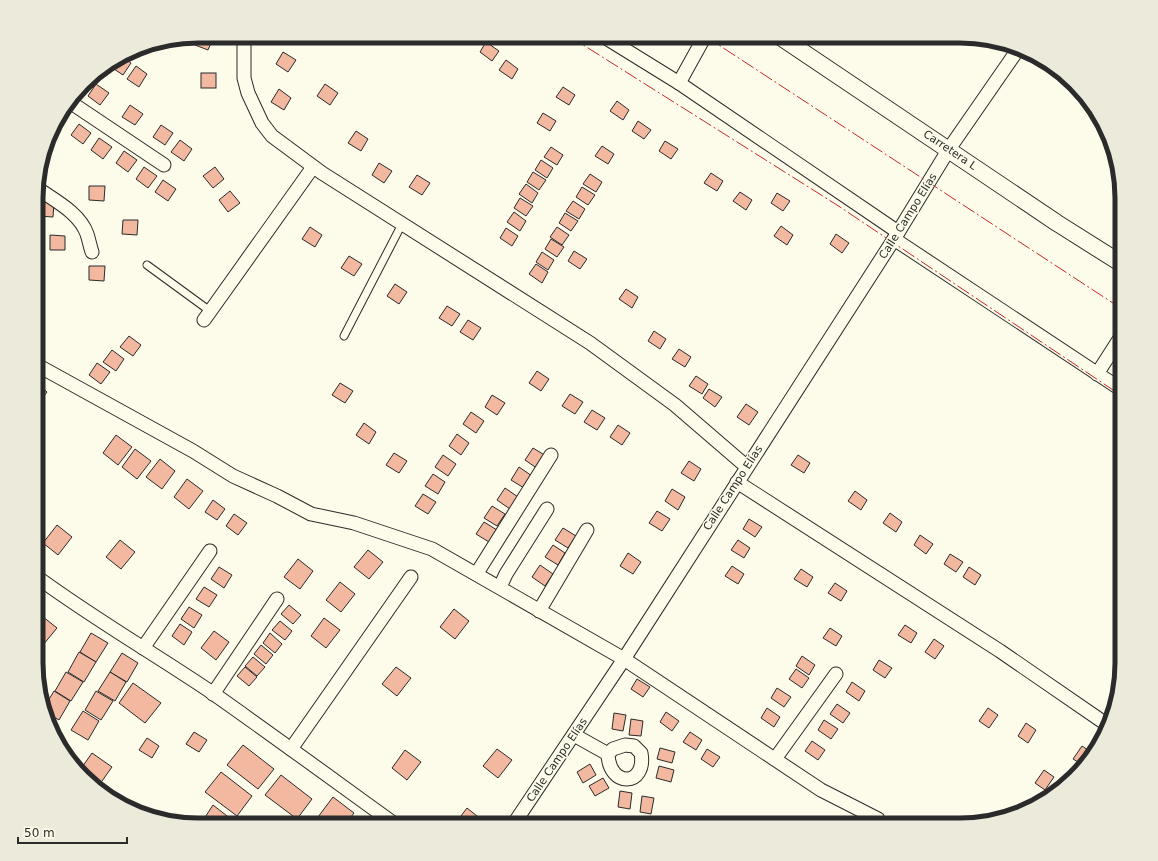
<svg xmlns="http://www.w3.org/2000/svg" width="1158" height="861" viewBox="0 0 1158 861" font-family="'DejaVu Sans',sans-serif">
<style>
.building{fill:#f2b8a0;stroke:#2b2b2b}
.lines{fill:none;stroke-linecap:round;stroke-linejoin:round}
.service-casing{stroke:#2b2b2b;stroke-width:9}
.minor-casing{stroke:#2b2b2b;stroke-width:15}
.tertiary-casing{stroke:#2b2b2b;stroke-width:18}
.service{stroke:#fdfbea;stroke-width:7}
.minor{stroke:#fdfbea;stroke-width:13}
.tertiary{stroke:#fdfbea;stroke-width:16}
.power{stroke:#c62828;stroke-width:1;stroke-dasharray:14 3 2 3;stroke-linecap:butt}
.labels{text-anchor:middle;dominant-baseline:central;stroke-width:3;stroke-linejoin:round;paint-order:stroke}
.street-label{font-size:11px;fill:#2b2b2b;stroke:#fdfbea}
.rim{fill:none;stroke:#2b2b2b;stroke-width:5}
</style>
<rect width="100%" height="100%" fill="#fdfbea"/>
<g class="building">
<polygon points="198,36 214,36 208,50 195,45"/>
<polygon points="170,41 164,49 156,43"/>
<polygon points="486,42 499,51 492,61 480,52"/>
<polygon points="283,52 296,60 288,72 276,64"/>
<polygon points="124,57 131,63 123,75 111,67 113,64"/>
<polygon points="506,60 518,69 512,79 499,70"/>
<polygon points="136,66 147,74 139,87 127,79"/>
<rect x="201" y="73" width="15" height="15"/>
<polygon points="96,84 109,93 100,105 88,96"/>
<polygon points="325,84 338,93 330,105 317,96"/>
<polygon points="563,87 575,95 569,105 556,97"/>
<polygon points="279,89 291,98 284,110 271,102"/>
<polygon points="617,101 629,110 623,120 610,111"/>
<polygon points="130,105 143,114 135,125 122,117"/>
<polygon points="543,113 556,121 550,131 537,123"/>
<polygon points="638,121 651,130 644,139 632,131"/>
<polygon points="79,124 91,133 83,144 71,135"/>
<polygon points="161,125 173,133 165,145 153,137"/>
<polygon points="356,131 368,139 361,151 348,143"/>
<polygon points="99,138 112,147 103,159 91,150"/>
<polygon points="180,140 192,149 184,161 171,152"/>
<polygon points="665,141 678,149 671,159 659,151"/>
<polygon points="602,146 614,154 608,164 595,156"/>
<polygon points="551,147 563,155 557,165 544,157"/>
<polygon points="124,151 137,160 128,172 116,163"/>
<polygon points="541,160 553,168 547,178 535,170"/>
<polygon points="379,163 392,171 384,183 372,175"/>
<polygon points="144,167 157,176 148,188 136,179"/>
<polygon points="215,167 224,179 213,188 203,176"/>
<polygon points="533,172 546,180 539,190 527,182"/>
<polygon points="711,173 723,181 717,191 704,183"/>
<polygon points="590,174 602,182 596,192 583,184"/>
<polygon points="417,175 430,183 422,195 409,187"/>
<polygon points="163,180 176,189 168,201 155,192"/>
<polygon points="526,184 538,193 532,203 519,194"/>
<polygon points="89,186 105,186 104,201 89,200"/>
<polygon points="582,187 595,195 588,205 576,197"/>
<polygon points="230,191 240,203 228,212 219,200"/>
<polygon points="740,192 752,200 746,210 733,201"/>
<polygon points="777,193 790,201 783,211 771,203"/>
<polygon points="520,198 533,206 526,216 514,208"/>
<polygon points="573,201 585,209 579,219 566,211"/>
<polygon points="38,202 54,202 53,217 38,216"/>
<polygon points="514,212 526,221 520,231 507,222"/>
<polygon points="565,213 578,221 571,231 559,223"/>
<polygon points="123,220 138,220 137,235 122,234"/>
<polygon points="781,226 793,235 787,245 774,236"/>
<polygon points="310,227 322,235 315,247 302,239"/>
<polygon points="557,227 569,235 562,245 550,237"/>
<polygon points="506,228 518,236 512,246 500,238"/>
<polygon points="836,234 849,243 842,253 830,244"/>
<polygon points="50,235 65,236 65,250 50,250"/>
<polygon points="551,239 564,247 557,257 545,249"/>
<polygon points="574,251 587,259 580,269 568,261"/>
<polygon points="542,252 554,260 548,270 536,262"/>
<polygon points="349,256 362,264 354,276 341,268"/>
<polygon points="536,264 548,272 542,283 529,274"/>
<polygon points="89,266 105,266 104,281 89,280"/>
<polygon points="395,284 407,292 399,304 387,296"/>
<polygon points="626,289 638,297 632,308 619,299"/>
<polygon points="447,306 460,314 452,326 439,318"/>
<polygon points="37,312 44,317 37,327"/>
<polygon points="468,320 481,328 473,340 460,332"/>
<polygon points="654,331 666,339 660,349 648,341"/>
<polygon points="129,336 141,345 133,356 120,347"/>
<polygon points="679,349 691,357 685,367 672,359"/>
<polygon points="112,350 124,359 116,371 103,362"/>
<polygon points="97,363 110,372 101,384 89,375"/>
<polygon points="537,371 549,379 541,391 529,383"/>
<polygon points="696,376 708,384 702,394 689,386"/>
<polygon points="340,383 353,391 345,403 332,395"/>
<polygon points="37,384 47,392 37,405"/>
<polygon points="709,389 722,397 715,407 703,398"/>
<polygon points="570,394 583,402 575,414 562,406"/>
<polygon points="492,395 505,403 497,415 485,407"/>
<polygon points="746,404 758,412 749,425 737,417"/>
<polygon points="592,410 605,418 597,430 584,422"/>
<polygon points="471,412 484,421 476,433 463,424"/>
<polygon points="364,423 376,432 369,444 356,435"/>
<polygon points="618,425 630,433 622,445 610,437"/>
<polygon points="457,434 469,443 461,455 449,446"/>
<polygon points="116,435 132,447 118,465 103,453"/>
<polygon points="533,448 546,456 538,469 525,460"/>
<polygon points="135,449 151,461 137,479 122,467"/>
<polygon points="394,453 407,461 399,473 386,465"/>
<polygon points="443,455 456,464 448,476 435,467"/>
<polygon points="798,455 810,463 804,473 791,465"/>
<polygon points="160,459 175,471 162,489 146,477"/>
<polygon points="689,461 701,469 694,481 681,473"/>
<polygon points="519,467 532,476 524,488 511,480"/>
<polygon points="433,474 445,482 438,494 425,486"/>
<polygon points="187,479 203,491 189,509 174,497"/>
<polygon points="505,488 518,497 510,509 497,500"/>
<polygon points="672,489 685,497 678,510 665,501"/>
<polygon points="855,491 867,500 861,510 848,501"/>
<polygon points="423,494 436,502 428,514 415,506"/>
<polygon points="213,500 225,509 217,520 205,512"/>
<polygon points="492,506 505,514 497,526 484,518"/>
<polygon points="657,511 670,519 662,531 649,523"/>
<polygon points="890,513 902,522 896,532 883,523"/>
<polygon points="234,514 247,523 238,535 226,526"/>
<polygon points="749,519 762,527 755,537 743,529"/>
<polygon points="484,522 497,530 489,542 476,534"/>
<polygon points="57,525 72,537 58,555 43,543"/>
<polygon points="563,528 576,536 568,548 555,540"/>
<polygon points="920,535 933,544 926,554 914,545"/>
<polygon points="120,540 135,552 121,569 106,557"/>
<polygon points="738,540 750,548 744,558 731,550"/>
<polygon points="553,545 565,553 558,565 545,557"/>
<polygon points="368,550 383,562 369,579 354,567"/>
<polygon points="628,553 641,562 633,574 620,566"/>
<polygon points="950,554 963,562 956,572 944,564"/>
<polygon points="298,559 313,571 300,589 284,577"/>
<polygon points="540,565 553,574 545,586 532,577"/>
<polygon points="732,566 744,574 738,584 725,576"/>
<polygon points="219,567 232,575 224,588 211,579"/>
<polygon points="969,567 981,575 975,585 963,577"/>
<polygon points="801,569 813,577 807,587 794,579"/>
<polygon points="340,582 355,594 341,612 326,600"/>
<polygon points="835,583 847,591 841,601 828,593"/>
<polygon points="204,587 217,595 209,607 196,599"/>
<polygon points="289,605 301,615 293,624 281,614"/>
<polygon points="189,607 202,615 194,628 181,619"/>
<polygon points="454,609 469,621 455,639 440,627"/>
<polygon points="42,616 57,628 43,645 36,640 36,623"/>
<polygon points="324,618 340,630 326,648 311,636"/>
<polygon points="280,621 292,631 285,640 272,630"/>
<polygon points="180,624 192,632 184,645 172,636"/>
<polygon points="905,625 917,633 911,643 898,635"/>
<polygon points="830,628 842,636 836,646 823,638"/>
<polygon points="214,631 229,642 216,660 201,648"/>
<polygon points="91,633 108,643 96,662 80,652"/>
<polygon points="270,633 282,644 275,653 263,643"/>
<polygon points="934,639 944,646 935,659 925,652"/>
<polygon points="261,645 273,655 266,664 254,654"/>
<polygon points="79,652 96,662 84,682 68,672"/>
<polygon points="122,653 138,663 127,682 110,672"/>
<polygon points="802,656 815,665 809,675 796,666"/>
<polygon points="253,657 265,667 257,676 245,666"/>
<polygon points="879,660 892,668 885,678 873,670"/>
<polygon points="245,667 257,677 249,686 237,676"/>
<polygon points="396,667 411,678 397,696 382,684"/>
<polygon points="796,669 809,678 802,688 789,679"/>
<polygon points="66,672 83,682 71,701 55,691"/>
<polygon points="110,672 126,682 115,701 98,691"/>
<polygon points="637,679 650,687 643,697 631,689"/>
<polygon points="852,682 865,691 859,701 846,692"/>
<polygon points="133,683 161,703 145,723 119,703"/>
<polygon points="777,688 791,697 784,707 771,698"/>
<polygon points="54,691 70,701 59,720 47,713 45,706"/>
<polygon points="96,691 113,701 101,720 85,710"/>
<polygon points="837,704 850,713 843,723 830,714"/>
<polygon points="767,708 780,717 774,727 761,718"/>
<polygon points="988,708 998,715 989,728 979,721"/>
<polygon points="83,711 99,721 88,740 71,730"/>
<polygon points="666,712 679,721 672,731 660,722"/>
<polygon points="614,713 626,715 623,731 612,729"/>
<polygon points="631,719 643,721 641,736 629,735"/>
<polygon points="824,720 838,729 831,739 818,730"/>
<polygon points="1026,723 1036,730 1028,743 1018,736"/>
<polygon points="194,732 207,740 199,752 186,744"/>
<polygon points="690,732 702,740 696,750 683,742"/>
<polygon points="147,738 159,746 152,758 139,750"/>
<polygon points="812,741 825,750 818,760 805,751"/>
<polygon points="243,745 274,769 258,789 227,765"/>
<polygon points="1082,746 1091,752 1083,765 1073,759"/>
<polygon points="660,748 675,752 672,763 657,759"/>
<polygon points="497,749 512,760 498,778 483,766"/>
<polygon points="707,749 720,757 713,767 701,759"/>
<polygon points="405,750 421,762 407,780 392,768"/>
<polygon points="92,753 112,767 97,788 91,785 80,770"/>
<polygon points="590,764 596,775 583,783 577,772"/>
<polygon points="659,766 674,770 671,782 656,778"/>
<polygon points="1044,770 1054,777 1045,790 1035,783"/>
<polygon points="221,772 252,796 237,816 205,792"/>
<polygon points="281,775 312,799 297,819 265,795"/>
<polygon points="603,778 609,788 595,796 589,786"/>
<polygon points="620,791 632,793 630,809 618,807"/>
<polygon points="642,796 654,798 651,814 640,812"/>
<polygon points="333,797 354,813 345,825 312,825"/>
<polygon points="213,805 236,823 235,825 200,825"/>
<polygon points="467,808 482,820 479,825 454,825"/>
<polygon points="364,820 370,825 361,825"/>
</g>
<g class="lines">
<g class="service-casing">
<g id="service">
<polyline points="147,265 210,311"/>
<polyline points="344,336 402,224"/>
</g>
</g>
<g class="minor-casing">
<g id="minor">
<polyline points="244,36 244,78 248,93 262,123 272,136 322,173 590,343 675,405 747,467"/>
<polyline points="603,36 679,83 898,232"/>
<polyline points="679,83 705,36"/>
<polyline points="70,102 164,165"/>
<path d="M37,188C54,200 80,213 87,234C89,240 90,246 92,252"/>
<polyline points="894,239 1122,390"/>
<polyline points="204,320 313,167"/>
<polyline points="37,365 193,451 233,476 277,496 311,514 354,523 432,549 624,659 821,790 878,819"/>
<polyline points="1097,374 1122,335"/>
<polyline points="737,482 1000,651 1109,726"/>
<polyline points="477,573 551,455"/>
<path d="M37,577C94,619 155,654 214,694C275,737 335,781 396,825"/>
<polyline points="500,587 506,574 547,509"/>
<polyline points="539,611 587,530"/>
<polyline points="143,648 210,551"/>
<polyline points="213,694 277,599"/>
<polyline points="574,735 608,754"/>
<path d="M625,745L634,746L641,753C647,787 609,788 608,754L613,749Z"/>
<polyline points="291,749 411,577"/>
<polyline points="775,759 836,674"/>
<polyline points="513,825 624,659 894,239 949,149 1019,48"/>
</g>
</g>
<g class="tertiary-casing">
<polyline id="tertiary" points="779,36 1057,223 1122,264"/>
</g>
<use href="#service" class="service"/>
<use href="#minor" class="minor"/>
<use href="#tertiary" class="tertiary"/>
<g class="power">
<polyline points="569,36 837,205 1122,396"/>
<polyline points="705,36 1122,309"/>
</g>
</g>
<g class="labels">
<g class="street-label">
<text transform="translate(950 150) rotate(34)">Carretera L</text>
<text transform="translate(908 216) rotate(-58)">Calle Campo Elías</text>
<text transform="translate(733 488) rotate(-57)">Calle Campo Elías</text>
<text transform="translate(557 760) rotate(-56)">Calle Campo Elías</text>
</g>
</g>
<path d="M0 0H1158V861H0ZM198 43H960A155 155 0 0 1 1115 198V663A155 155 0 0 1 960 818H198A155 155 0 0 1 43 663V198A155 155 0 0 1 198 43Z" fill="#eceadb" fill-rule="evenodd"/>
<path class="rim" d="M198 43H960A155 155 0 0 1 1115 198V663A155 155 0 0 1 960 818H198A155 155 0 0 1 43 663V198A155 155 0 0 1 198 43Z"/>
<path d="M18 837v6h109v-6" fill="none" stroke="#2b2b2b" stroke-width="2"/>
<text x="24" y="837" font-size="12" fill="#2b2b2b" stroke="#fdfbea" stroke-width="3" paint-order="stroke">50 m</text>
</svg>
